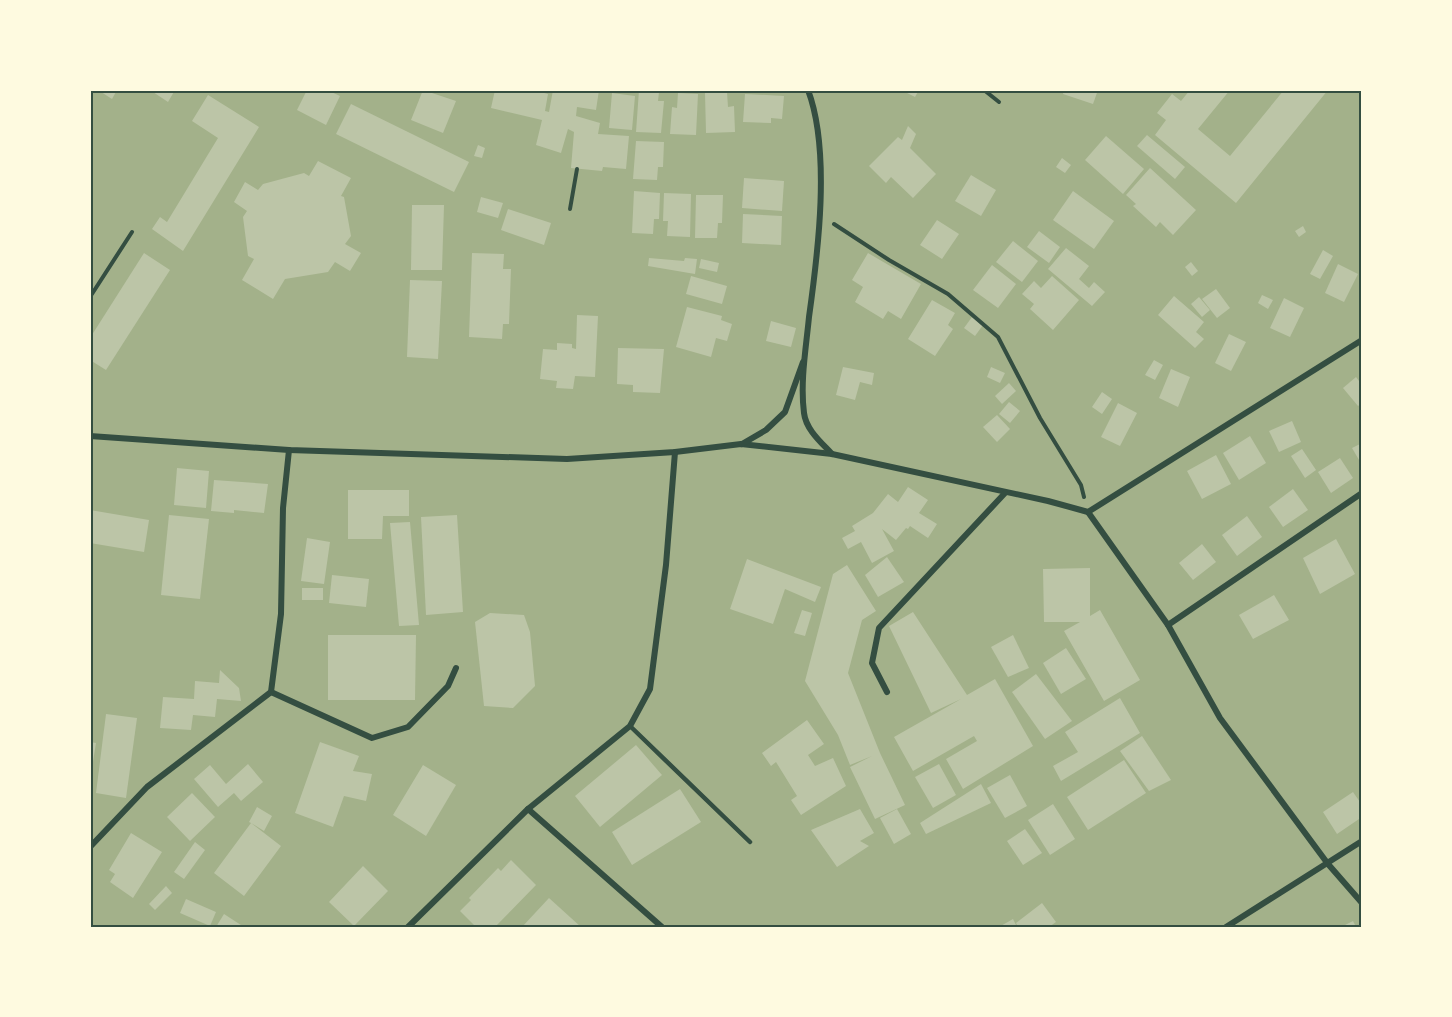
<svg xmlns="http://www.w3.org/2000/svg" width="1452" height="1017" viewBox="0 0 1452 1017" font-family="Literata,serif">
<style>
.water{fill:#a3b18a}
.building{fill:#bcc5a7}
.lines{fill:none;stroke-linecap:round;stroke-linejoin:round}
.path{stroke:#344e41;stroke-width:4}
.service{stroke:#344e41;stroke-width:4.5}
.minor{stroke:#344e41;stroke-width:6}
.neatline{fill:none;stroke:#344e41;stroke-width:2}
</style>
<rect width="100%" height="100%" fill="#e9edc9"/>
<rect class="water" x="90" y="90" width="1272" height="837"/>
<g class="building">
<polygon points="98,90 117,90 112,99"/>
<polygon points="150,90 175,90 168,102"/>
<polygon points="307,90 327,90 340,96 326,125 297,110"/>
<polygon points="423,90 456,101 443,133 411,120"/>
<polygon points="495,90 533,90 548,94 545,111 549,112 553,90 599,90 596,110 577,107 576,116 600,123 598,134 629,136 626,169 603,167 602,171 571,168 574,132 568,129 561,153 536,145 542,120 491,108"/>
<polygon points="639,90 659,92 658,101 664,101 661,133 636,132"/>
<polygon points="901,90 919,90 915,97"/>
<polygon points="1064,90 1098,90 1093,104 1063,94"/>
<polygon points="1190,90 1230,90 1198,129 1230,156 1284,90 1328,90 1236,203 1155,135 1166,120 1157,113 1172,94 1181,101"/>
<polygon points="727,92 728,107 734,106 735,132 706,133 705,93"/>
<polygon points="612,93 635,96 632,130 609,128"/>
<polygon points="678,93 698,94 696,135 670,134 672,107 677,108"/>
<polygon points="745,94 784,96 782,119 771,118 771,123 743,122"/>
<polygon points="208,95 259,127 183,251 152,229 160,217 167,222 218,138 192,121"/>
<polygon points="351,104 469,162 454,192 336,134"/>
<polygon points="908,126 916,134 910,148 936,174 913,198 891,177 886,183 869,166 898,137 902,140"/>
<polygon points="1147,135 1185,167 1175,179 1137,146"/>
<polygon points="1106,136 1144,169 1123,194 1085,160"/>
<polygon points="636,141 664,142 663,167 658,167 657,180 633,179"/>
<polygon points="478,145 485,148 482,158 474,156"/>
<polygon points="1062,158 1071,165 1065,173 1056,167"/>
<polygon points="318,161 351,178 341,196 344,197 351,236 345,244 361,253 350,271 335,262 328,272 285,279 273,299 242,280 254,259 248,256 243,217 247,211 234,202 245,182 258,190 263,184 304,173 309,176"/>
<polygon points="1150,168 1196,210 1173,235 1160,222 1156,227 1133,206 1136,204 1126,195"/>
<polygon points="971,175 996,190 981,216 955,201"/>
<polygon points="744,178 784,181 782,211 742,208"/>
<polygon points="634,191 660,193 659,219 654,219 653,234 632,233"/>
<polygon points="1073,191 1114,221 1094,249 1053,220"/>
<polygon points="664,193 691,194 690,237 667,236 668,221 663,221"/>
<polygon points="696,195 723,195 722,223 718,223 717,238 695,238"/>
<polygon points="481,197 503,203 498,218 477,212"/>
<polygon points="412,205 444,205 442,270 411,270"/>
<polygon points="508,209 551,223 544,245 501,230"/>
<polygon points="743,214 782,216 781,245 742,243"/>
<polygon points="937,220 959,234 942,259 920,245"/>
<polygon points="1303,226 1306,232 1299,237 1295,231"/>
<polygon points="1039,231 1060,247 1049,263 1027,247"/>
<polygon points="1013,241 1038,261 1022,282 996,262"/>
<polygon points="1066,248 1089,266 1079,279 1089,288 1094,282 1105,292 1092,306 1048,269"/>
<polygon points="1323,250 1333,256 1320,279 1310,274"/>
<polygon points="144,253 170,270 106,370 90,360 90,338"/>
<polygon points="472,253 504,254 503,269 511,269 509,324 503,324 502,339 469,337"/>
<polygon points="868,253 921,284 901,319 888,311 883,319 855,302 863,287 852,280"/>
<polygon points="649,258 684,261 685,258 697,259 695,274 648,266"/>
<polygon points="701,259 719,263 717,272 699,268"/>
<polygon points="1191,262 1198,271 1192,276 1185,267"/>
<polygon points="1338,264 1358,274 1344,302 1325,293"/>
<polygon points="992,265 1016,284 998,308 973,290"/>
<polygon points="691,276 727,286 722,304 686,294"/>
<polygon points="1052,276 1079,300 1053,330 1030,309 1034,304 1022,294 1034,281 1041,288"/>
<polygon points="410,280 442,281 438,359 407,357"/>
<polygon points="1216,289 1230,308 1217,318 1202,299"/>
<polygon points="1262,295 1273,300 1268,309 1258,303"/>
<polygon points="1174,296 1204,322 1196,332 1204,339 1195,348 1158,315"/>
<polygon points="1199,297 1210,310 1202,317 1191,304"/>
<polygon points="1284,298 1304,308 1290,337 1270,328"/>
<polygon points="932,300 955,313 948,325 953,329 935,356 908,339"/>
<polygon points="687,307 722,316 721,320 732,324 727,341 716,338 711,357 676,347"/>
<polygon points="577,315 598,316 595,377 575,376 573,389 556,388 557,381 540,379 543,349 557,350 557,343 572,344 572,348 576,349"/>
<polygon points="972,317 983,325 975,336 964,328"/>
<polygon points="771,321 796,328 791,347 766,341"/>
<polygon points="1229,334 1246,342 1231,371 1215,363"/>
<polygon points="618,348 664,349 660,393 633,392 633,385 617,384"/>
<polygon points="1154,360 1163,365 1155,380 1145,375"/>
<polygon points="843,367 874,373 872,385 860,382 855,400 836,395"/>
<polygon points="991,367 1005,373 1000,383 987,377"/>
<polygon points="1171,369 1190,377 1178,407 1159,398"/>
<polygon points="1356,377 1362,385 1362,403 1358,406 1343,388"/>
<polygon points="1009,383 1016,391 1002,404 995,396"/>
<polygon points="1102,392 1112,399 1102,414 1092,407"/>
<polygon points="1009,402 1020,411 1010,423 999,414"/>
<polygon points="1118,403 1137,413 1120,446 1101,437"/>
<polygon points="997,415 1010,429 997,442 983,427"/>
<polygon points="1292,421 1301,442 1279,452 1269,431"/>
<polygon points="1250,436 1266,463 1239,480 1223,453"/>
<polygon points="1362,443 1362,465 1352,448"/>
<polygon points="1302,449 1316,470 1305,478 1291,456"/>
<polygon points="1216,455 1231,484 1202,499 1187,471"/>
<polygon points="1340,458 1353,478 1331,493 1318,472"/>
<polygon points="177,468 209,471 206,508 174,505"/>
<polygon points="214,480 268,484 264,513 234,510 234,513 211,511"/>
<polygon points="908,487 928,500 919,513 937,524 928,538 910,526 908,529 906,528 896,540 882,529 894,551 872,563 861,542 848,549 842,538 855,531 852,526 873,513 888,494 898,502"/>
<polygon points="1293,489 1308,510 1283,527 1269,507"/>
<polygon points="348,490 409,490 409,516 383,516 382,539 348,539"/>
<polygon points="90,510 149,520 144,552 90,543"/>
<polygon points="169,515 209,519 200,599 161,595"/>
<polygon points="457,515 463,612 426,615 421,517"/>
<polygon points="1247,516 1262,537 1237,556 1222,535"/>
<polygon points="410,522 419,625 399,626 390,523"/>
<polygon points="307,538 330,542 324,584 301,581"/>
<polygon points="1336,539 1355,574 1320,594 1303,558"/>
<polygon points="1202,544 1216,562 1193,580 1179,563"/>
<polygon points="887,557 904,582 878,597 865,575"/>
<polygon points="747,559 821,587 815,602 785,589 773,624 730,609"/>
<polygon points="847,565 876,611 862,620 848,673 880,753 905,805 875,819 850,767 872,756 850,765 838,735 805,681 833,574"/>
<polygon points="1090,568 1090,616 1100,610 1140,680 1104,701 1064,631 1080,622 1044,622 1043,569"/>
<polygon points="332,575 369,579 366,607 329,603"/>
<rect x="302" y="588" width="21" height="12"/>
<polygon points="1274,595 1289,620 1253,639 1239,615"/>
<polygon points="802,610 812,613 805,636 794,633"/>
<polygon points="913,612 967,695 995,679 1033,746 963,789 946,759 977,741 974,736 913,771 894,737 961,699 931,713 889,626"/>
<polygon points="490,613 524,615 530,632 535,686 513,708 484,706 475,622"/>
<polygon points="328,635 416,635 415,700 328,700"/>
<polygon points="1013,635 1029,668 1008,677 991,647"/>
<polygon points="1066,648 1086,679 1061,694 1043,663"/>
<polygon points="220,670 239,688 241,701 217,699 215,717 193,715 191,730 160,728 163,697 194,699 195,681 219,683"/>
<polygon points="1036,674 1072,721 1045,739 1012,692"/>
<polygon points="1120,698 1140,733 1061,781 1053,766 1078,752 1065,732"/>
<polygon points="106,714 137,718 126,798 96,793"/>
<polygon points="807,720 824,744 808,755 815,766 833,758 846,786 801,815 791,800 797,796 776,762 771,766 762,753"/>
<polygon points="1142,736 1171,780 1149,791 1120,751"/>
<polygon points="90,742 96,743 91,774 90,774"/>
<polygon points="320,742 359,756 353,771 372,774 366,801 344,796 333,827 295,813"/>
<polygon points="636,745 662,775 600,827 575,796"/>
<polygon points="1124,760 1146,793 1088,830 1067,797"/>
<polygon points="248,764 263,782 241,801 234,793 218,807 194,779 210,765 226,784"/>
<polygon points="939,764 956,795 933,808 915,777"/>
<polygon points="423,765 456,785 426,836 393,815"/>
<polygon points="1010,775 1027,806 1005,818 987,788"/>
<polygon points="981,784 991,803 926,834 920,823"/>
<polygon points="680,789 701,822 632,865 612,832"/>
<polygon points="1353,792 1362,805 1362,817 1337,834 1323,812"/>
<polygon points="192,793 215,817 190,841 167,817"/>
<polygon points="1053,804 1075,839 1050,855 1028,820"/>
<polygon points="257,807 272,816 264,831 251,823 281,846 244,896 214,873 251,823 249,822"/>
<polygon points="860,809 874,833 860,841 869,846 837,867 811,830"/>
<polygon points="897,809 911,834 894,844 880,818"/>
<polygon points="1025,829 1042,853 1023,865 1007,841"/>
<polygon points="131,833 162,852 133,898 110,882 115,874 109,870"/>
<polygon points="195,842 205,850 184,879 174,872"/>
<polygon points="511,860 536,885 495,927 476,927 460,911 471,900 469,898 498,868 501,871"/>
<polygon points="363,866 388,891 354,926 329,902"/>
<polygon points="166,886 172,893 155,910 149,904"/>
<polygon points="549,898 581,927 522,927"/>
<polygon points="186,899 216,912 210,926 180,913"/>
<polygon points="1042,903 1056,922 1049,927 1018,927 1016,923"/>
<polygon points="224,914 244,927 216,927"/>
<polygon points="1013,919 1017,927 999,927"/>
<polygon points="1353,921 1356,927 1341,927"/>
</g>
<g class="lines">
<g class="path">
<polyline points="984,90 999,102"/>
<polyline points="570,209 577,169"/>
<polyline points="834,224 889,260 948,294 998,337 1040,418 1081,485 1084,497"/>
<polyline points="90,297 132,232"/>
</g>
<polyline class="service" points="630,726 750,842"/>
<g class="minor">
<path d="M808,90C831,151 818,253 809,317C806,348 800,382 804,413C806,430 822,443 832,454"/>
<polyline points="90,436 289,450 567,459 675,452 741,444 832,454 1048,501 1088,512 1362,340"/>
<polyline points="742,444 766,430 785,412 803,362"/>
<polyline points="1088,512 1168,625 1220,718 1328,864 1362,903"/>
<polyline points="1168,625 1362,493"/>
<polyline points="271,692 372,738 408,727 448,686 456,668"/>
<polyline points="887,692 872,663 879,628 1005,493"/>
<polyline points="528,809 662,927"/>
<polyline points="90,847 147,787 271,692 281,614 283,508 289,450"/>
<polyline points="408,927 528,809 630,726 650,689 666,565 675,452"/>
<polyline points="1226,927 1362,841"/>
</g>
</g>
<rect width="1452" height="1017" fill="none" stroke="#fefae0" stroke-width="183"/>
<rect x="92" y="92" width="1268" height="834" class="neatline"/>
</svg>
